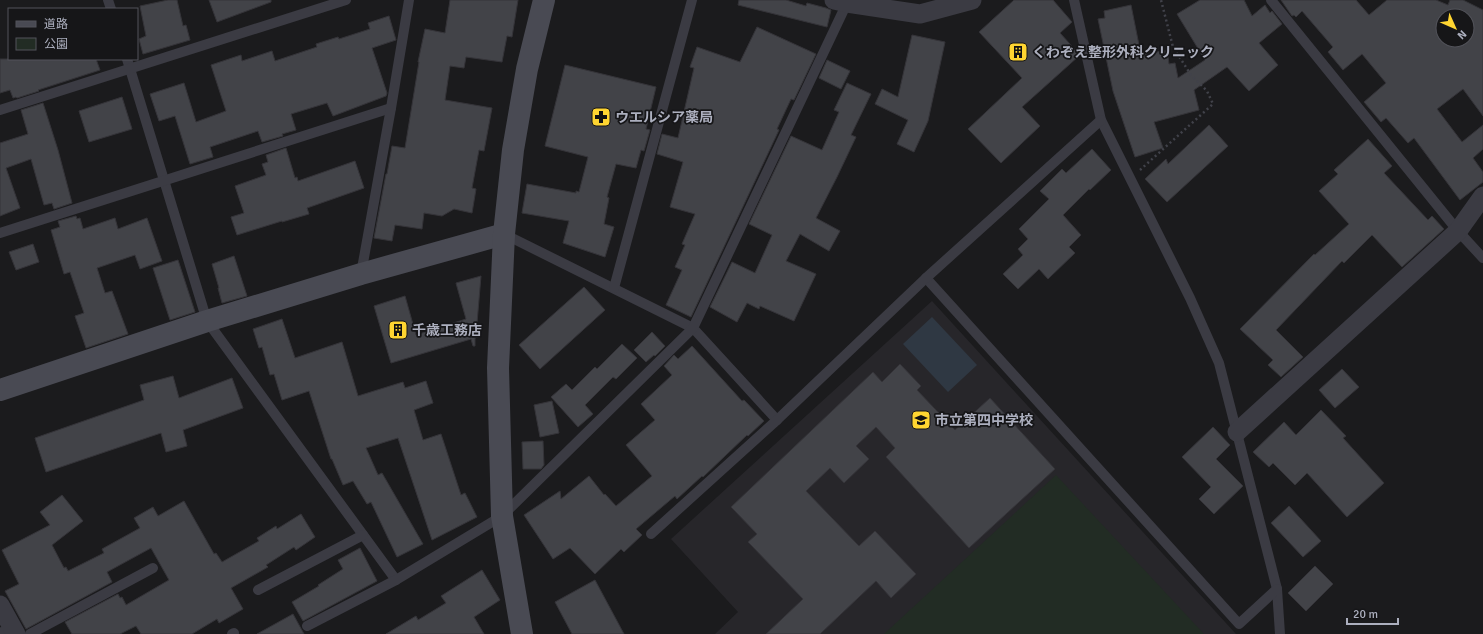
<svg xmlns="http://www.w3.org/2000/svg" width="1483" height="634" viewBox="0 0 1483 634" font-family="Signika,'Noto Sans JP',sans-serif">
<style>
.built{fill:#27262a}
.green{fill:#222c24}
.water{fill:#2f3843}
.building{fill:#424348;stroke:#353439;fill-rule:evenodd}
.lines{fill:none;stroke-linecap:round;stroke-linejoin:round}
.path{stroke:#41424a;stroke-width:2.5;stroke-dasharray:2 3;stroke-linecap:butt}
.lane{stroke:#3b3b43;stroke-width:10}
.street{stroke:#3b3b43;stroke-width:19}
.secondary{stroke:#494a53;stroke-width:22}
.labels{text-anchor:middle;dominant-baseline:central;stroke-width:3.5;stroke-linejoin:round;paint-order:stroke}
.poi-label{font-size:14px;font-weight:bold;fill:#acafbe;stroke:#161618;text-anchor:start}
</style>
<rect width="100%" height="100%" fill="#1b1b1d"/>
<polygon class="built" points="932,301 1236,634 715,634 738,612 671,539"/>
<polygon class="green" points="1056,475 1204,634 884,634"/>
<polygon class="water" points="932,317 977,365 948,392 903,344"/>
<g class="building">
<polygon points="168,0 177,0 183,26 186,25 190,40 143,54 139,39 146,36 140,6"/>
<polygon points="209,0 271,0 271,2 217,22"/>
<polygon points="450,0 518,0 512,37 507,36 502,62 466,57 464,68 450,66 445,100 492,108 484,151 479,150 472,188 476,189 472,213 454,209 442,216 424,213 422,229 395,225 392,241 374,238 386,174 387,174 392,146 405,148 419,62 418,62 425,29 445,33"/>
<polygon points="739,0 786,0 806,6 807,3 826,8 831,10 827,27 738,5"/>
<polygon points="1014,0 1053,0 1072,22 1060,33 1080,55 1022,107 1040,126 1001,163 968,129 1022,78 979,32"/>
<polygon points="1200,0 1244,0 1252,16 1265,5 1270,13 1272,11 1282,24 1259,43 1278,65 1249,91 1227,67 1194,90 1199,110 1154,122 1163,148 1135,157 1113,91 1098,19 1105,18 1104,11 1131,5 1141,55 1167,50 1169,64 1175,63 1178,78 1205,60 1177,14"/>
<path d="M1281,0H1356L1369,15L1387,0H1436L1448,5L1450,0H1463L1483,10V116L1463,89L1437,109L1462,142L1483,125V149L1473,158L1483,172V182L1460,200L1414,138L1408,143L1386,118L1381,122L1364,102L1386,83L1362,54L1343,70L1328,52L1333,47L1302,11L1296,17L1294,15L1292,16ZM1443,16H1467V40H1443Z"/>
<polygon points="389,16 396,40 372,48 387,93 386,96 333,116 327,103 291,114 296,130 282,134 283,136 262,142 258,131 210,147 213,157 190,164 175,116 159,121 150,94 184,83 196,122 226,111 211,65 241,55 242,61 272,51 275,61 317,47 316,44 338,37 339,39 370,29 368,23"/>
<polygon points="757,27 816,54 794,100 791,99 777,129 779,130 691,317 666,305 682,270 675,267 685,245 682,244 695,214 670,207 683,162 657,154 662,134 678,138 694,68 690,67 697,47 740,62"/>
<polygon points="912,35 945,42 928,121 914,152 897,144 908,120 875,104 882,89 898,97"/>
<polygon points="0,59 96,59 100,70 38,90 39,91 17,98 16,97 13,98 10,90 0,93"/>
<polygon points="827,60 850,71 841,89 819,78"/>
<polygon points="565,65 656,87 646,129 650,130 644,151 641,150 636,168 616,164 607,197 609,198 604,224 614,227 605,257 563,243 569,221 522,213 527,184 576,193 576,191 579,192 588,157 545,146"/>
<polygon points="847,83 871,94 851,135 856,137 837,177 816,218 840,231 829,251 800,234 786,261 816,274 794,321 760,306 759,309 747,303 737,322 710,307 732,262 755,273 772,235 749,224 791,136 822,150 839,112 834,110"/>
<polygon points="122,97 132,129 89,142 79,111"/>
<polygon points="43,103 58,150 72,203 54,209 52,203 44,205 31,159 6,168 20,208 0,216 0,143 28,134 21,110"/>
<polygon points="1209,125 1228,146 1167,202 1145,179 1166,159 1168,164"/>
<polygon points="1368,139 1392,166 1384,173 1428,220 1432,216 1444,229 1402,267 1372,235 1344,263 1342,261 1276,330 1303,357 1281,377 1268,365 1273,360 1240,329 1314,254 1315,255 1349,224 1319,191 1338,174 1334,170"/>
<polygon points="286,148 295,178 297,177 298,181 355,161 364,188 307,208 309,214 282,222 282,221 237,235 231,217 244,213 235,186 266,175 262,164 268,162 266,155"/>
<polygon points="1092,149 1111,170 1090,190 1089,189 1063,215 1081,235 1069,247 1075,253 1048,279 1039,269 1018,289 1003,274 1023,255 1018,249 1028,239 1019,229 1049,199 1040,191 1062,169 1066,173"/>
<polygon points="76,216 77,219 80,218 83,229 115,218 118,229 147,218 162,261 140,269 135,255 97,268 105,293 112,291 128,334 86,348 75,316 84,313 70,272 64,274 51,230 60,227 58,221"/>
<polygon points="33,244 39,262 16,270 9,252"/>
<polygon points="234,256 247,296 222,303 218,288 219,288 212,264"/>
<polygon points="178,260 195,312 170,320 153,268"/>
<polygon points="481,276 477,323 481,336 475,338 475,346 473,346 471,339 391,363 374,306 405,296 416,335 466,319 456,283"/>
<polygon points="584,287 605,310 540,369 519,345"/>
<polygon points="282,319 295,358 342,342 358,396 403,382 405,388 426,381 433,403 414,410 423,440 441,434 461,495 465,493 477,517 432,540 398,438 366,448 378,475 382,473 423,544 397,557 371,502 367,504 353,481 343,485 332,459 331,459 309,391 282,400 274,374 270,375 262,347 259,348 253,329"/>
<polygon points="652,332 665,346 655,356 654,355 646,362 634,350"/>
<polygon points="622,344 637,358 616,379 613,377 585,405 593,414 578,427 551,397 566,384 572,390 595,367 597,369"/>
<polygon points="692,346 742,401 744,400 764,421 748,436 747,435 703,477 702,476 677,499 675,496 636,529 642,535 624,552 621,549 595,574 570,548 553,559 524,515 560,491 561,499 589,476 604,495 605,494 616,506 652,476 626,445 655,420 641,404 672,375 664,366 674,355 678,359"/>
<polygon points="900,364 921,386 917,390 955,430 990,398 1055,469 969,548 886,457 895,448 876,427 856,446 869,459 844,483 830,468 806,491 859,546 875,531 916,574 891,598 876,581 820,634 766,634 803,599 748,542 757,534 731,507 873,372 882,382"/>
<polygon points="1342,369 1359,387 1335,408 1319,390"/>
<polygon points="173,376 179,398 232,378 243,408 183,430 187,446 166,452 161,433 46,472 35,438 144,400 140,385"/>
<polygon points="552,401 559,433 540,437 534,405"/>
<polygon points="1321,410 1346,436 1343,438 1384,483 1347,517 1307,473 1295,485 1273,463 1269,467 1253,452 1284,422 1296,435"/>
<polygon points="1213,427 1230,445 1216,459 1243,486 1214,514 1199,499 1211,487 1182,457"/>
<polygon points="543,441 544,465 541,469 523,469 522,442"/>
<polygon points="62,495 83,521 52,545 64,568 66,567 68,571 104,553 102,549 140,528 134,518 153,507 158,516 184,501 214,554 216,553 222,562 259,541 257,538 276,526 277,529 301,514 315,537 296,550 294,547 266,565 268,567 231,588 243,609 219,623 217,619 192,634 141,634 136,626 120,634 72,634 65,622 118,594 120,598 122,597 126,605 169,580 151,548 107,572 112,582 26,629 5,591 19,584 2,550 50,525 40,512"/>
<polygon points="1289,506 1321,541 1303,557 1271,523"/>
<polygon points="360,548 377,581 303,621 292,602 319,586 318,585 343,569 338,560"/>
<polygon points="1315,566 1333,584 1306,611 1288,593"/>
<polygon points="482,570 500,600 474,617 484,634 386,634 416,616 418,620 446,603 441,596"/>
<polygon points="595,580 624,634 572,634 555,602"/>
<polygon points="293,614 304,634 257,634"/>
</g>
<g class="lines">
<polyline class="path" points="1140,170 1213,104 1207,91 1191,75 1173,47 1161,0"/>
<g class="lane">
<polyline points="108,0 111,9"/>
<polyline points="1074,0 1101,120 1190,298 1219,363 1277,589 1280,634"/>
<polyline points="1271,0 1458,231 1483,258"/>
<polyline points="127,59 207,321 396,580"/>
<polyline points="0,110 346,0"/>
<polyline points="0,233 391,108"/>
<polyline points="504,234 693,328 777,420"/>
<polyline points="361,274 391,108 409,0"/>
<polyline points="926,278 1239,624 1277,589"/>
<polyline points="614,288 692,0"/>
<polyline points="651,534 777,420 926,278 1101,120"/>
<polyline points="258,590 363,535"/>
<polyline points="307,626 396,580 502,516 693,328 847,3"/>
<polyline points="0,633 12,627"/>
<polyline points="30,634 153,568"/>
<polyline points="232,634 234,633"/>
</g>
<g class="street">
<polyline points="834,0 847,3 920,14 972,0"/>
<polyline points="1237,432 1458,231 1483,196"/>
<polyline points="0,605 16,634"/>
</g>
<g class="secondary">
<polyline points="0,390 207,321 361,274 504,234"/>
<polyline points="522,634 502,516 498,368 504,234 513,150 527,69 544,0"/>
</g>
</g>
<defs>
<g id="building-square" transform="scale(1)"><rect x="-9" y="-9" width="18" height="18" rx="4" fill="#ffd531" stroke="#161618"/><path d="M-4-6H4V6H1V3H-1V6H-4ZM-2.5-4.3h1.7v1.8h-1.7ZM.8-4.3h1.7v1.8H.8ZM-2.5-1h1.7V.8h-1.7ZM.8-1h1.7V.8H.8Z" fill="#111"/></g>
<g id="pharmacy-square" transform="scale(1)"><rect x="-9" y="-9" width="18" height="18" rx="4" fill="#ffd531" stroke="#161618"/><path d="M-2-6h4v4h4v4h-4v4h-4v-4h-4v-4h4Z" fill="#111"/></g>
<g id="school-square" transform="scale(1)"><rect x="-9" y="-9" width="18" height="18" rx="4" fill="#ffd531" stroke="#161618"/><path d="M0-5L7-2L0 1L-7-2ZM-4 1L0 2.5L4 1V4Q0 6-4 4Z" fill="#111"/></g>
</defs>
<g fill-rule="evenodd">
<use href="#building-square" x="1018" y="52"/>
<use href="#pharmacy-square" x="601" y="117"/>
<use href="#building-square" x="398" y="330"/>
<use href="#school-square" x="921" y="420"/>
</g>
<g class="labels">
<g class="poi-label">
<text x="1032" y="52">くわぞえ整形外科クリニック</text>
<text x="615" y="117">ウエルシア薬局</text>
<text x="412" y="330">千歳工務店</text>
<text x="935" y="420">市立第四中学校</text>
</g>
</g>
<rect x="8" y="8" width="130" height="52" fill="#161618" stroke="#52535a"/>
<rect x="16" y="21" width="20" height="6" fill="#494a53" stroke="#52535a"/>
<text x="44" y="28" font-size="12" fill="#acafbe">道路</text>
<rect x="16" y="38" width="20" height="12" fill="#222c24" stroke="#52535a"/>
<text x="44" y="48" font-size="12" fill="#acafbe">公園</text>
<g transform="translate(1455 28) rotate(135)"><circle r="19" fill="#161618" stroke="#52535a"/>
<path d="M0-3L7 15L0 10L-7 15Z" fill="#ffd531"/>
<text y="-6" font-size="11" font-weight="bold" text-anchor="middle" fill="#acafbe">N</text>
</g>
<path d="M1347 618v6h51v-6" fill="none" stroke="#acafbe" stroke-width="2"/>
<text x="1353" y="618" font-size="12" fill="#acafbe" stroke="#161618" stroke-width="3" paint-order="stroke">20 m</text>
</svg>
